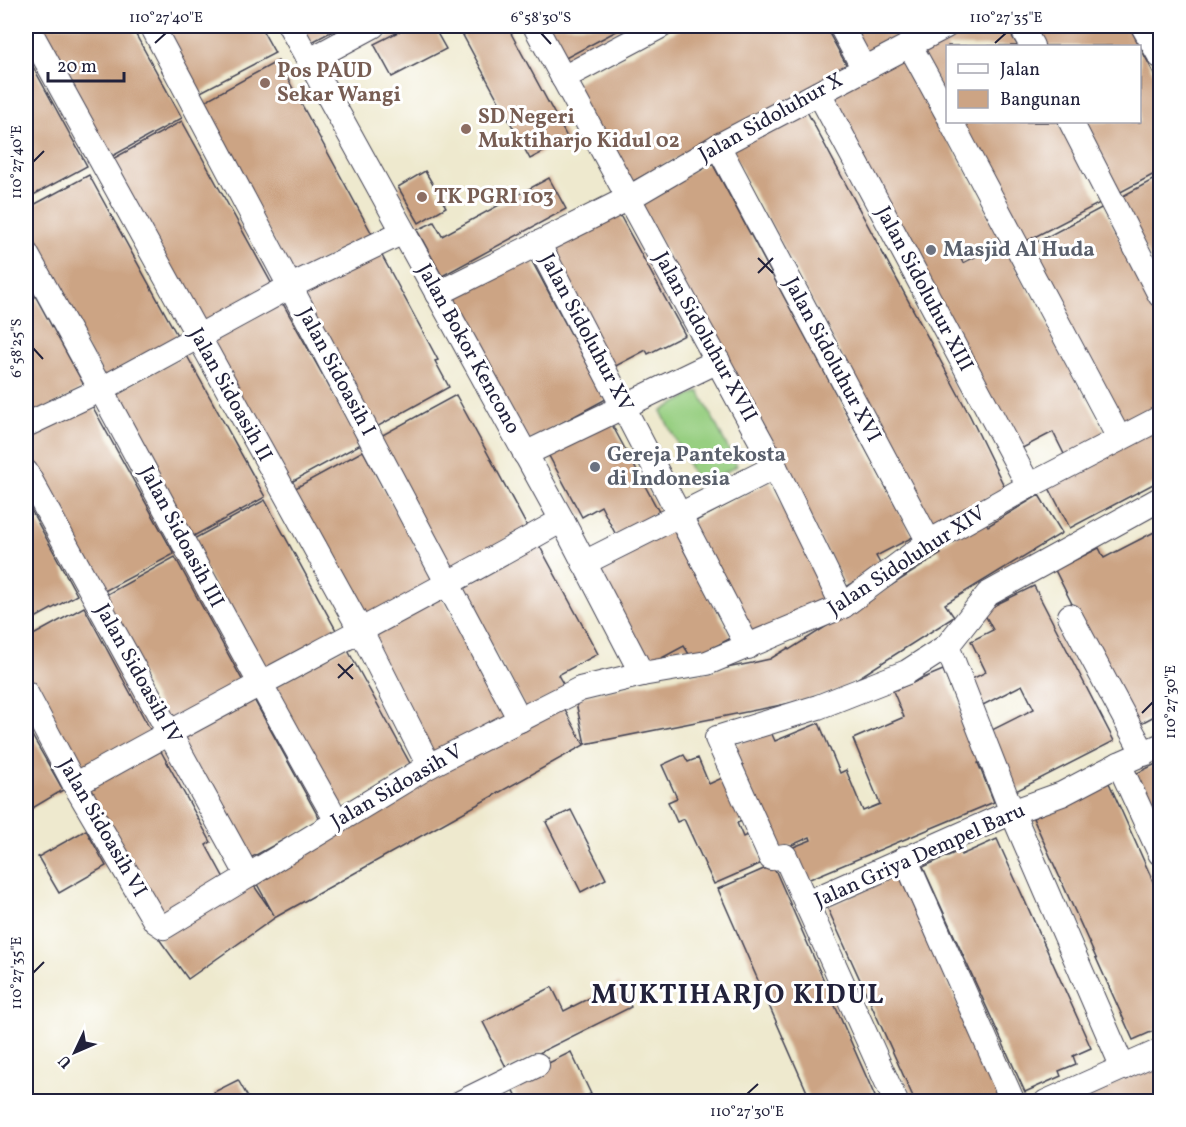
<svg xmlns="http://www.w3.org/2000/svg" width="1186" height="1127" viewBox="0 0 1186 1127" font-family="Vollkorn,serif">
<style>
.green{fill:#97cf81;stroke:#5c785e;stroke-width:1.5}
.building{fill:#cca484}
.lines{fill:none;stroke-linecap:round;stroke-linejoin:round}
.minor-casing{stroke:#414051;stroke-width:26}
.minor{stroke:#fff;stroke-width:24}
.ticks{fill:none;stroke:#22223b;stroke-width:2}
.education-dot{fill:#8d6e63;stroke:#fff;stroke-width:2}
.worship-dot{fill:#6b7280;stroke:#fff;stroke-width:2}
.labels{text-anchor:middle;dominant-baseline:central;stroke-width:6;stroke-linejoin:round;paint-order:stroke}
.education-label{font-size:21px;font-weight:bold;fill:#785e54;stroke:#fff;text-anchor:start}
.street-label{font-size:21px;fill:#22223b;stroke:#fff}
.worship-label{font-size:21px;font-weight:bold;fill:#5b616d;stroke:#fff;text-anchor:start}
.district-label{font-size:27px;font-weight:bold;letter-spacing:1.5px;fill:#22223b;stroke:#fff}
.neatline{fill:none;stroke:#22223b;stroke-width:2}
.ticks-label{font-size:15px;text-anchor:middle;fill:#22223b}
</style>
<rect width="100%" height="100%" fill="#fff"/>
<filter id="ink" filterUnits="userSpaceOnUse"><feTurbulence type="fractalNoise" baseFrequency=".0167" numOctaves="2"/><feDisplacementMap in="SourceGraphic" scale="12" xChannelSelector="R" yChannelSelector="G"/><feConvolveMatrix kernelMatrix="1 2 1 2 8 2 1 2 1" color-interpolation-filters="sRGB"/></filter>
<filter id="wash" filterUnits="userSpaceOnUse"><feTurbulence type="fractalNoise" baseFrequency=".008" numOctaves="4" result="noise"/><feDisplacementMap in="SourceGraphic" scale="24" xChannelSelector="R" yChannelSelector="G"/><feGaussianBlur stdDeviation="1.35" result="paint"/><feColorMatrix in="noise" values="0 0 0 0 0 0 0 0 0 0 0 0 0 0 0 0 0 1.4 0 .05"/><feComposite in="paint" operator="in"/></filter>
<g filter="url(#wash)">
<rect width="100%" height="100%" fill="#eee9ce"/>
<polygon class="green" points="699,391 737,466 699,486 661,411"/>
<g id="blocks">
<g class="building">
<polygon points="33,26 131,26 182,118 107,159"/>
<polygon points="158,26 260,26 275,53 195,95"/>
<polygon points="301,26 342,26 310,43"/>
<polygon points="410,26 433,26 446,49 392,77 374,44"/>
<polygon points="458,26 507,26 568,139 530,159"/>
<polygon points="543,26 626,26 562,60"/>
<polygon points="686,26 825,26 848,68 624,186 572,85"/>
<polygon points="844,26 921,26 862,58"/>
<polygon points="961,26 1006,26 1018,46 948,46 948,104 918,48"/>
<polygon points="1028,26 1129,26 1160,85 1160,171 1117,194 1079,122 1140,122 1140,46 1039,46"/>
<polygon points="902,53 1000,238 961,259 963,263 1003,243 1106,437 1066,458 1053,432 1013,453 825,98"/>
<polygon points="26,54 87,166 26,199"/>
<polygon points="278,61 372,234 292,276 199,104"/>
<polygon points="804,106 970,416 1005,488 933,526 729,146"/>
<polygon points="182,121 274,288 199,329 107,162"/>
<polygon points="956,122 1058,122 1100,203 1021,244"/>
<polygon points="711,161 913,537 876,556 882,567 846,587 638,200"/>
<polygon points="425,171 446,207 419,223 398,187"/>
<polygon points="89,175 178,337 103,378 26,238 26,209"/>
<polygon points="1160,176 1160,276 1119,198"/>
<polygon points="549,178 566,209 442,276 417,230 434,222 442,236"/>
<polygon points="1103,207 1160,316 1160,411 1119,428 1024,249"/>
<polygon points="616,208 685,335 648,354 646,350 610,369 543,247"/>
<polygon points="380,252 438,360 435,361 449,387 373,429 300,294"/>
<polygon points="528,254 606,399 527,442 448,297"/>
<polygon points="26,279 85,387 26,420"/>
<polygon points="282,302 361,444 286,485 207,343"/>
<polygon points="186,354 265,497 190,538 111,395"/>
<polygon points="456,395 528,528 449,571 377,438"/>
<polygon points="90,402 174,554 99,594 26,461 26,430"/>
<polygon points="610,421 659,512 616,535 601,506 582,517 548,454"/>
<polygon points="1152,430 1160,446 1160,476 1157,478 1159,481 1070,528 1046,482"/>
<polygon points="363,451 435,582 359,623 288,492"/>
<polygon points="770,482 831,598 751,640 690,524"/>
<polygon points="1039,495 1062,533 945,604 954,617 841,689 796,702 585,744 575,698 752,663 770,659 788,648 789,650 941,554 937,547 984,519 988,526"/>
<polygon points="265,500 337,632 262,673 190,541"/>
<polygon points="26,501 77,595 26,623"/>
<polygon points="672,528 731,638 692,659 684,646 645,667 593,571"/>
<polygon points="1160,529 1160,713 1134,727 1055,570 1099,548 1104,558"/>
<polygon points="539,545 598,654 558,675 566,689 526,710 460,588"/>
<polygon points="175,557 246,687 171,728 100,598"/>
<polygon points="1034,586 1114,741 1014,792 988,732 1034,709 1022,685 981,706 968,681 986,672 971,641 993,630 983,611"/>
<polygon points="442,598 508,717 433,758 366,635"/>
<polygon points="84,607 152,733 77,774 26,679 26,639"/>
<polygon points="346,647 412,767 337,808 271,688"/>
<polygon points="943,670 982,761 978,763 994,802 805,881 791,848 811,840 810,837 778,851 730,747 770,730 775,741 819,723 840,773 846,770 863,811 880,804 853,739 904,717 893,691"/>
<polygon points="252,696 320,820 245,861 177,737"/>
<polygon points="561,703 584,745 276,917 188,979 159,939 248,877 274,915 252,875"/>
<polygon points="26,725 63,790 26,812"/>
<polygon points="158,746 211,842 206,845 225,880 156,918 83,787"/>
<polygon points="684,755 688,762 698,758 709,784 722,778 742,821 737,823 743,837 749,834 762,863 714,884 684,819 677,822 668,802 677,798 662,765"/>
<polygon points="1160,762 1160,829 1135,774"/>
<polygon points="1109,783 1160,897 1160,1028 1133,1040 1033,818"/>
<polygon points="571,810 606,879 581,892 546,822"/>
<polygon points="86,830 106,866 59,893 38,857"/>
<polygon points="997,839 1091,1048 1073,1056 1076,1064 1059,1071 1061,1076 1025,1092 923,867 959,851 961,855"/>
<polygon points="773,865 877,1101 811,1101 718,889"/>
<polygon points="899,875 1001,1101 915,1101 827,907"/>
<polygon points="619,983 631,1007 507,1069 483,1022 552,987 564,1011"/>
<polygon points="571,1052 591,1094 575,1101 519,1101 510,1082"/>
<polygon points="1160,1062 1160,1101 1075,1101"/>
<polygon points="238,1080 250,1101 218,1101 214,1092"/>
</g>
</g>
</g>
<g filter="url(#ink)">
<use href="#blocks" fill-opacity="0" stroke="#414051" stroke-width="1.5"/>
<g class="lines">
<g class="minor-casing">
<g id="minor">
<polyline points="27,26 360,629 429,766"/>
<polyline points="152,26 520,720"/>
<polyline points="290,26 562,520 642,674"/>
<polyline points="535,26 775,467 843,606"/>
<polyline points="841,26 863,67"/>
<polyline points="1021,26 1032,46"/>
<polyline points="1143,26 1160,56"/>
<polyline points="909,44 948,115"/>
<polyline points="310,60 373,26"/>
<polyline points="563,78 661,26"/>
<polyline points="819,93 1029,486"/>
<polyline points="951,122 1119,438"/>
<polyline points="1071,122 1160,295"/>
<polyline points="718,146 929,542"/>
<polyline points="538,243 748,647"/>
<path d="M26,253C131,442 230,633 337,821"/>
<polyline points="437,294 629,198 718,146 946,26"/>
<polyline points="26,425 102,389 291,286 403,232"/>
<polyline points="525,454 718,361"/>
<polyline points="26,472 248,876"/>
<polyline points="584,563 775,467"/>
<polyline points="1070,616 1144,754"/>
<polyline points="947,646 1012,812 1123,1068"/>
<polyline points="26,693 75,785 155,921 164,927 429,766 580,689 642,674 707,663 843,606 929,542 1029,486 1160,418"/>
<polyline points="1119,764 1160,853"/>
<path d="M75,785C236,694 401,612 562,520"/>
<polyline points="905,858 1013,1102"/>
<polyline points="807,903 1012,812 1062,794 1119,764 1160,746"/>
<polyline points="462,1102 537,1065"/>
<polyline points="896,1102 785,856 771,858 717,738 818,707 907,672 947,646 988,594 1160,499"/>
<polyline points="1046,1102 1160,1051"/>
</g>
</g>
<use href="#minor" class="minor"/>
</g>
</g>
<path class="ticks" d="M541,33L551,44M155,43L166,33M995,43L1006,33M33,162L44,151M758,258L773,273M758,273L773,258M33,348L43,359M338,664L353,679M338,678L353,664M1142,713L1153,702M33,973L44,962M747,1094L758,1084"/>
<g class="education-dot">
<circle cx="265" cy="83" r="6"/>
<circle cx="466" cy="129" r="6"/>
<circle cx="422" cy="197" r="6"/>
</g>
<g class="worship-dot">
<circle cx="931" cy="250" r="6"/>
<circle cx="595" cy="467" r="6"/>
</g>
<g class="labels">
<g class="education-label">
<text x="277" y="71">Pos PAUD<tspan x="277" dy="24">Sekar Wangi</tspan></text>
<text x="478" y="117">SD Negeri<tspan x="478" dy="24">Muktiharjo Kidul 02</tspan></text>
<text x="434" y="197">TK PGRI 103</text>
</g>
<g class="street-label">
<text transform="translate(771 118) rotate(-29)">Jalan Sidoluhur X</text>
<text transform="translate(924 289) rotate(62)">Jalan Sidoluhur XIII</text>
<text transform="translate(586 333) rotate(62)">Jalan Sidoluhur XV</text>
<text transform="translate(705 337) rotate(61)">Jalan Sidoluhur XVII</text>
<text transform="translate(468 349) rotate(61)">Jalan Bokor Kencono</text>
<text transform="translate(832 360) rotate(62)">Jalan Sidoluhur XVI</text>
<text transform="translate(336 372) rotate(62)">Jalan Sidoasih I</text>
<text transform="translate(230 395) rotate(61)">Jalan Sidoasih II</text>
<text transform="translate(181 537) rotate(62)">Jalan Sidoasih III</text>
<text transform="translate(907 561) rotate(-33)">Jalan Sidoluhur XIV</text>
<text transform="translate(138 674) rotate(61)">Jalan Sidoasih IV</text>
<text transform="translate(397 787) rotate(-30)">Jalan Sidoasih V</text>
<text transform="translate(102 828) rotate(60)">Jalan Sidoasih VI</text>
<text transform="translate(920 856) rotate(-24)">Jalan Griya Dempel Baru</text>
</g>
<g class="worship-label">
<text x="943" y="250">Masjid Al Huda</text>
<text x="607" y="455">Gereja Pantekosta<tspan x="607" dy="24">di Indonesia</tspan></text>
</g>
<g class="district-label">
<text x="738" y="996">MUKTIHARJO KIDUL</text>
</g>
</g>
<rect width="1186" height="1127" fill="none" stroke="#fff" stroke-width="66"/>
<rect x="946" y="45" width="195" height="78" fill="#ffffff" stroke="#a7a7b1" stroke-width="1.5"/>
<rect x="958" y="64" width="30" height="9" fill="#ffffff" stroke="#a7a7b1" stroke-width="1.5"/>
<text x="1000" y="75" font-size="18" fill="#22223b">Jalan</text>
<rect x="958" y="90" width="30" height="18" fill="#cca484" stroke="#a7a7b1" stroke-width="1.5"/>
<text x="1000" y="105" font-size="18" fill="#22223b">Bangunan</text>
<g transform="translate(75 1052) rotate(226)" stroke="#ffffff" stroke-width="4.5" paint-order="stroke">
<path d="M0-4.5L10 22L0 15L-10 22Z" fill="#22223b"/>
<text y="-9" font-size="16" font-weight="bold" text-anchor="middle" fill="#22223b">U</text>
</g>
<path d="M48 72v9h76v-9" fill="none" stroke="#22223b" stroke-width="3"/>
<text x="57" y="72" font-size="18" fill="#22223b" stroke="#ffffff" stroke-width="4.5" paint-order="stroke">20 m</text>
<rect x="33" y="33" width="1120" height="1061" class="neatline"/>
<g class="ticks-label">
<text x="166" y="22">110°27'40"E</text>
<text x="541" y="22">6°58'30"S</text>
<text x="1006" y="22">110°27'35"E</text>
<text transform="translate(16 162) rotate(-90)" y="5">110°27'40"E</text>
<text transform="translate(16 348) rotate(-90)" y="5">6°58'25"S</text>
<text transform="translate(1170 702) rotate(-90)" y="5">110°27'30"E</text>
<text transform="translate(16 973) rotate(-90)" y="5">110°27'35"E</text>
<text x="747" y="1116">110°27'30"E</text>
</g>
</svg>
